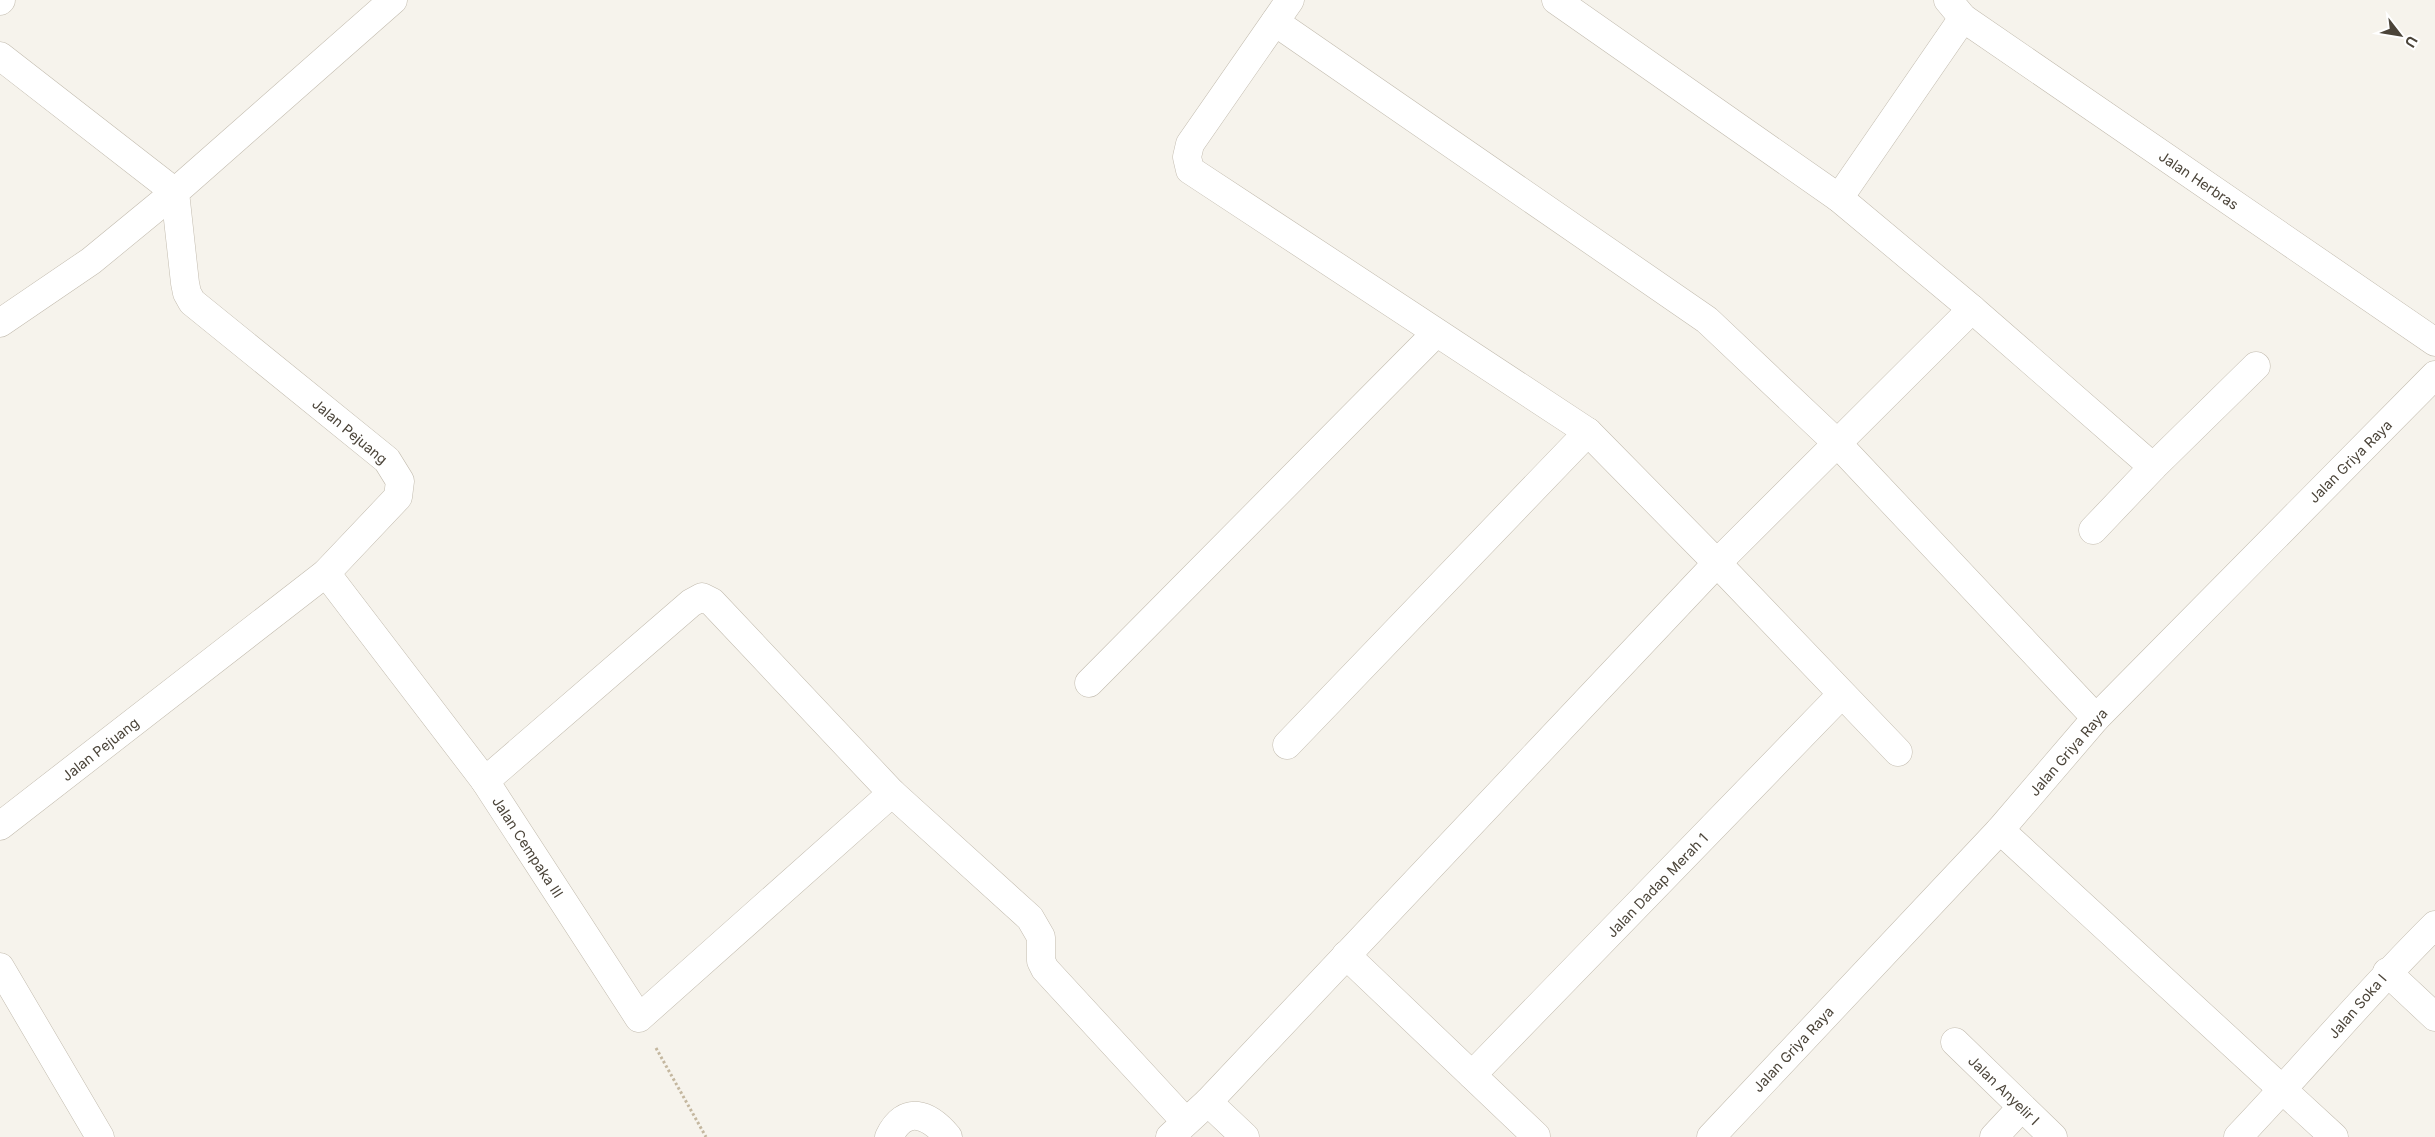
<svg xmlns="http://www.w3.org/2000/svg" width="2435" height="1137" viewBox="0 0 2435 1137" font-family="Inter,sans-serif">
<style>
.lines{fill:none;stroke-linecap:round;stroke-linejoin:round}
.minor-casing{stroke:#c2bbae;stroke-width:29}
.tertiary-casing{stroke:#c2bbae;stroke-width:29}
.path{stroke:#c4b79f;stroke-width:3;stroke-dasharray:2.5 2.5;stroke-linecap:butt}
.minor{stroke:#fff;stroke-width:28}
.tertiary{stroke:#fff;stroke-width:28}
.labels{text-anchor:middle;dominant-baseline:central;stroke-width:4.5;stroke-linejoin:round;paint-order:stroke}
.street-label{font-size:14px;fill:#4b4439;stroke:#fff}
</style>
<rect width="100%" height="100%" fill="#f6f3ec"/>
<g class="lines">
<g class="minor-casing">
<g id="minor">
<polyline points="1290,0 1190,144 1187,157 1190,170 1588,432 1717,563 1898,752"/>
<polyline points="1556,0 1839,198 1972,309 2153,467"/>
<polyline points="1948,0 1963,18 2435,342"/>
<polyline points="0,1 1,0"/>
<polyline points="1275,22 1707,320 1836,442 2096,718"/>
<polyline points="0,56 175,192 91,261 0,323"/>
<polyline points="1839,198 1963,18"/>
<polyline points="2093,530 2153,467 2256,366"/>
<polyline points="326,573 485,781 639,1018 892,793"/>
<polyline points="1089,683 1436,333"/>
<polyline points="1287,745 1588,432"/>
<polyline points="485,781 691,603 702,597 712,602 892,793 1030,918 1041,937 1041,961 1045,969 1185,1121"/>
<polyline points="2000,830 2334,1137"/>
<polyline points="1346,955 1536,1136"/>
<polyline points="2387,972 2435,1017"/>
<polyline points="1955,1042 2053,1137"/>
<polyline points="1472,1075 1841,695"/>
<polyline points="1208,1102 1245,1137"/>
<path d="M889,1137C905,1104 929,1114 948,1137"/>
<polyline points="1170,1137 1208,1102 1717,563 1972,309"/>
<polyline points="1711,1137 2000,830 2096,718 2435,375"/>
<polyline points="1994,1137 2021,1108"/>
<path d="M2238,1137C2305,1067 2366,993 2435,925"/>
</g>
</g>
<g class="tertiary-casing">
<g id="tertiary">
<polyline points="0,826 326,573 398,497 400,481 387,460 192,302 187,293 185,283 175,192 393,0"/>
<polyline points="0,967 100,1137"/>
</g>
</g>
<polyline class="path" points="656,1048 706,1137"/>
<use href="#minor" class="minor"/>
<use href="#tertiary" class="tertiary"/>
</g>
<g class="labels">
<g class="street-label">
<text transform="translate(2199 180) rotate(34)">Jalan Herbras</text>
<text transform="translate(350 431) rotate(40)">Jalan Pejuang</text>
<text transform="translate(2350 461) rotate(-45)">Jalan Griya Raya</text>
<text transform="translate(100 749) rotate(-38)">Jalan Pejuang</text>
<text transform="translate(2068 752) rotate(-49)">Jalan Griya Raya</text>
<text transform="translate(528 847) rotate(57)">Jalan Cempaka III</text>
<text transform="translate(1657 885) rotate(-46)">Jalan Dadap Merah 1</text>
<text transform="translate(2357 1006) rotate(-49)">Jalan Soka I</text>
<text transform="translate(1793 1049) rotate(-47)">Jalan Griya Raya</text>
<text transform="translate(2004 1090) rotate(44)">Jalan Anyelir I</text>
</g>
</g>
<g transform="translate(2400 35) rotate(121)" stroke="#ffffff" stroke-width="4" paint-order="stroke">
<path d="M0-4L9 19L0 12L-9 19Z" fill="#4b4439"/>
<text y="-8" font-size="14" font-weight="bold" text-anchor="middle" fill="#4b4439">U</text>
</g>
</svg>
